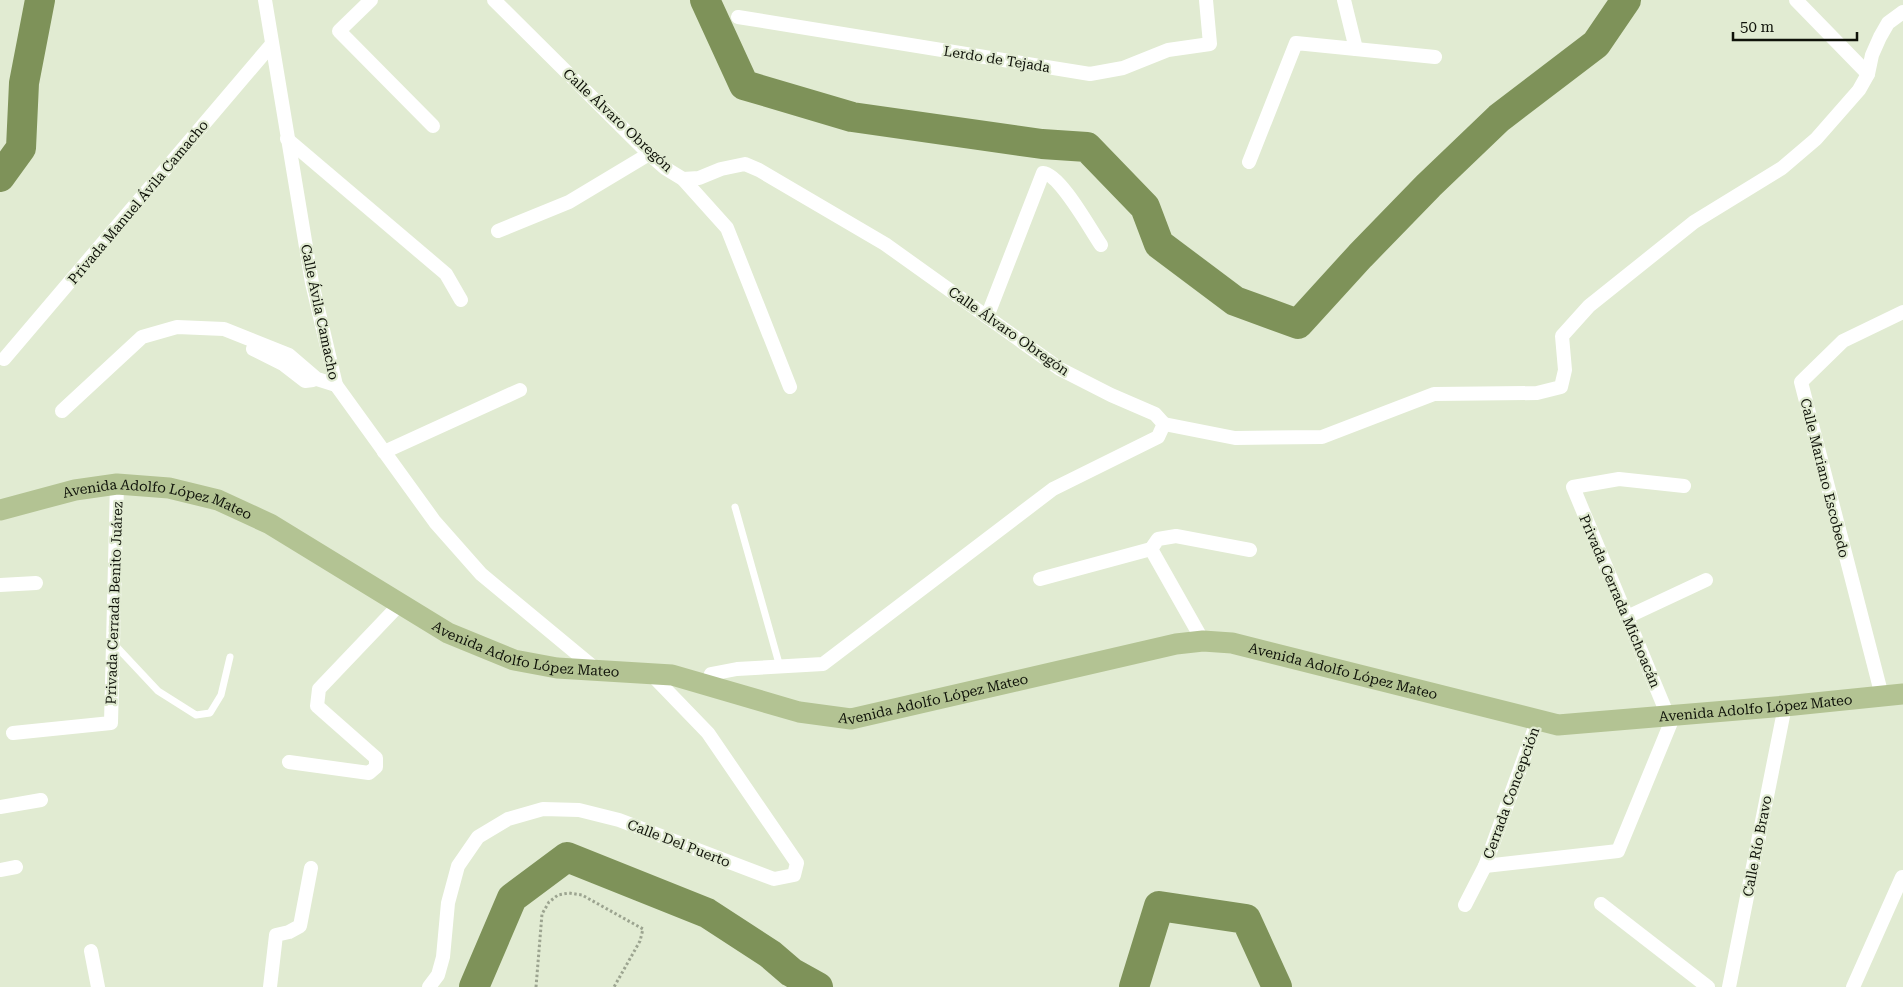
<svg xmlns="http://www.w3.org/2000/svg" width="1903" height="987" viewBox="0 0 1903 987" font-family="'Roboto Serif',serif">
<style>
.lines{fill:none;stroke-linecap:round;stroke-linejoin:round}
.river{stroke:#7e9259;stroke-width:30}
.path{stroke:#9ca490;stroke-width:3;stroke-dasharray:2.5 2.5;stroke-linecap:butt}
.service{stroke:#fff;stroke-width:7}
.minor{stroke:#fff;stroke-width:14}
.primary{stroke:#b3c393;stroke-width:21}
.labels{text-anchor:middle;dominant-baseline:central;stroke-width:4.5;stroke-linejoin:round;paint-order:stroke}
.street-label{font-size:14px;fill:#0f1209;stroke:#e1ebd2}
</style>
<rect width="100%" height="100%" fill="#e1ebd2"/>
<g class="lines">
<g class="river">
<polyline points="705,0 744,85 852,117 1042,144 1087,147 1145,207 1159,244 1235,301 1298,324 1360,256 1429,185 1499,118 1596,44 1626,0"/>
<polyline points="0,177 21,148 24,83 40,0"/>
<polyline points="474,987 512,898 567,857 707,913 770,954 791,972 818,987"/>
<polyline points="1134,987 1159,906 1246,919 1277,987"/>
</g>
<polyline class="path" points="536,987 542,914 549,902 558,895 569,893 582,895 643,929 640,941 614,987"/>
<g class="service">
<polyline points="735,507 780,667"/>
<polyline points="113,643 158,691 196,715 210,713 221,695 230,657"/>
</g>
<g class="minor">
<polyline points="265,0 312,283 336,385 435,522 481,574 598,671"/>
<polyline points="371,0 339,31 433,126"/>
<polyline points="494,0 649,154 665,168 683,179 727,228 790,387"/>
<polyline points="1344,0 1356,49"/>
<polyline points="1796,0 1868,74"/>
<polyline points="738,17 1090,74 1123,68 1168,50 1210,44 1206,0"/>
<polyline points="287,139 446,274 461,300"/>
<polyline points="1249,162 1296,43 1435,57"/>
<polyline points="683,179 699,178 721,169 745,164 759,170 885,244 1060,369 1111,395 1155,414 1164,424"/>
<polyline points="498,231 569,202 649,154"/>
<path d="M987,317L1043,173C1060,174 1090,229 1101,245"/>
<polyline points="253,349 283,364 305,381 313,380"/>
<polyline points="4,359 272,44"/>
<polyline points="62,411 142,337 177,327 224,329 289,355 317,379 336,385"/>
<polyline points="1164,424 1235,438 1322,437 1434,394 1537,393 1561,387 1565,370 1562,336 1589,306 1694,222 1782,168 1816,139 1859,90 1868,74 1872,55 1880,37 1888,23 1903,12"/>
<polyline points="384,452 520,390"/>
<polyline points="1151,549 1203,641"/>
<polyline points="1040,579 1151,549 1158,539 1176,536 1250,550"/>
<polyline points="0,585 36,583"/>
<polyline points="1627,617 1706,580"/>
<polyline points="707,685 711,674 737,669 823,664 1053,489 1158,437 1164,424"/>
<polyline points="1882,696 1801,382 1843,341 1903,312"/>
<polyline points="1668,716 1573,487 1619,479 1684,486"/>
<polyline points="13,733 111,723 117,484"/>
<polyline points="289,762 369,773 376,767 376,758 317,706 319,689 400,604"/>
<polyline points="0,807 41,800"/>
<polyline points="1485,866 1618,851 1674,715"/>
<polyline points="0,870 16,867"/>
<polyline points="1601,904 1708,987"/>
<polyline points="1465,905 1485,866 1538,719"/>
<polyline points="91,951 98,987"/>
<polyline points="270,987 276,935 289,932 300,926 311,868"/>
<polyline points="429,987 438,975 443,957 448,903 458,866 478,837 508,819 543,809 579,810 619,820 774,879 794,875 797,863 708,733 650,673"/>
<polyline points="1729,987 1785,706"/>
<polyline points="1853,987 1902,877"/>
</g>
<path class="primary" id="s1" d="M0,510L75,490L117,484L169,488L218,500L270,524L448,633L514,660L557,668L672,675L799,712L851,719L1176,644L1203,641L1232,643L1558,725L1785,706L1903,694"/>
</g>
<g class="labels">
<g class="street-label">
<text transform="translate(997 59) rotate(9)">Lerdo de Tejada</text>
<text transform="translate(618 120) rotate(43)">Calle Álvaro Obregón</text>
<text transform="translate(138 202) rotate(-50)">Privada Manuel Ávila Camacho</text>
<text transform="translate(320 312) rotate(78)">Calle Ávila Camacho</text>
<text transform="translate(1009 331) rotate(35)">Calle Álvaro Obregón</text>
<text transform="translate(1825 478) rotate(76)">Calle Mariano Escobedo</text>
<text stroke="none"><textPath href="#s1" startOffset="162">Avenida Adolfo López Mateo</textPath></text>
<text transform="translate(1620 601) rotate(67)">Privada Cerrada Michoacán</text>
<text transform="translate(114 603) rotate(-88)">Privada Cerrada Benito Juárez</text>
<text stroke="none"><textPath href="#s1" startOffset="569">Avenida Adolfo López Mateo</textPath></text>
<text stroke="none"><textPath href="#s1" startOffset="1408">Avenida Adolfo López Mateo</textPath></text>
<text stroke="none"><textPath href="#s1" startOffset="988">Avenida Adolfo López Mateo</textPath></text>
<text stroke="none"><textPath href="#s1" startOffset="1828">Avenida Adolfo López Mateo</textPath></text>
<text transform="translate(1511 793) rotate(-70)">Cerrada Concepción</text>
<text transform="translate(679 843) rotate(21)">Calle Del Puerto</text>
<text transform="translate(1757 846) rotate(-79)">Calle Río Bravo</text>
</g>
</g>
<path d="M1733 32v8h124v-8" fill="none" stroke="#0f1209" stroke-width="2.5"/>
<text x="1740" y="32" font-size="15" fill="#0f1209" stroke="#e1ebd2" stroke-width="4" paint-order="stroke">50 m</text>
</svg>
